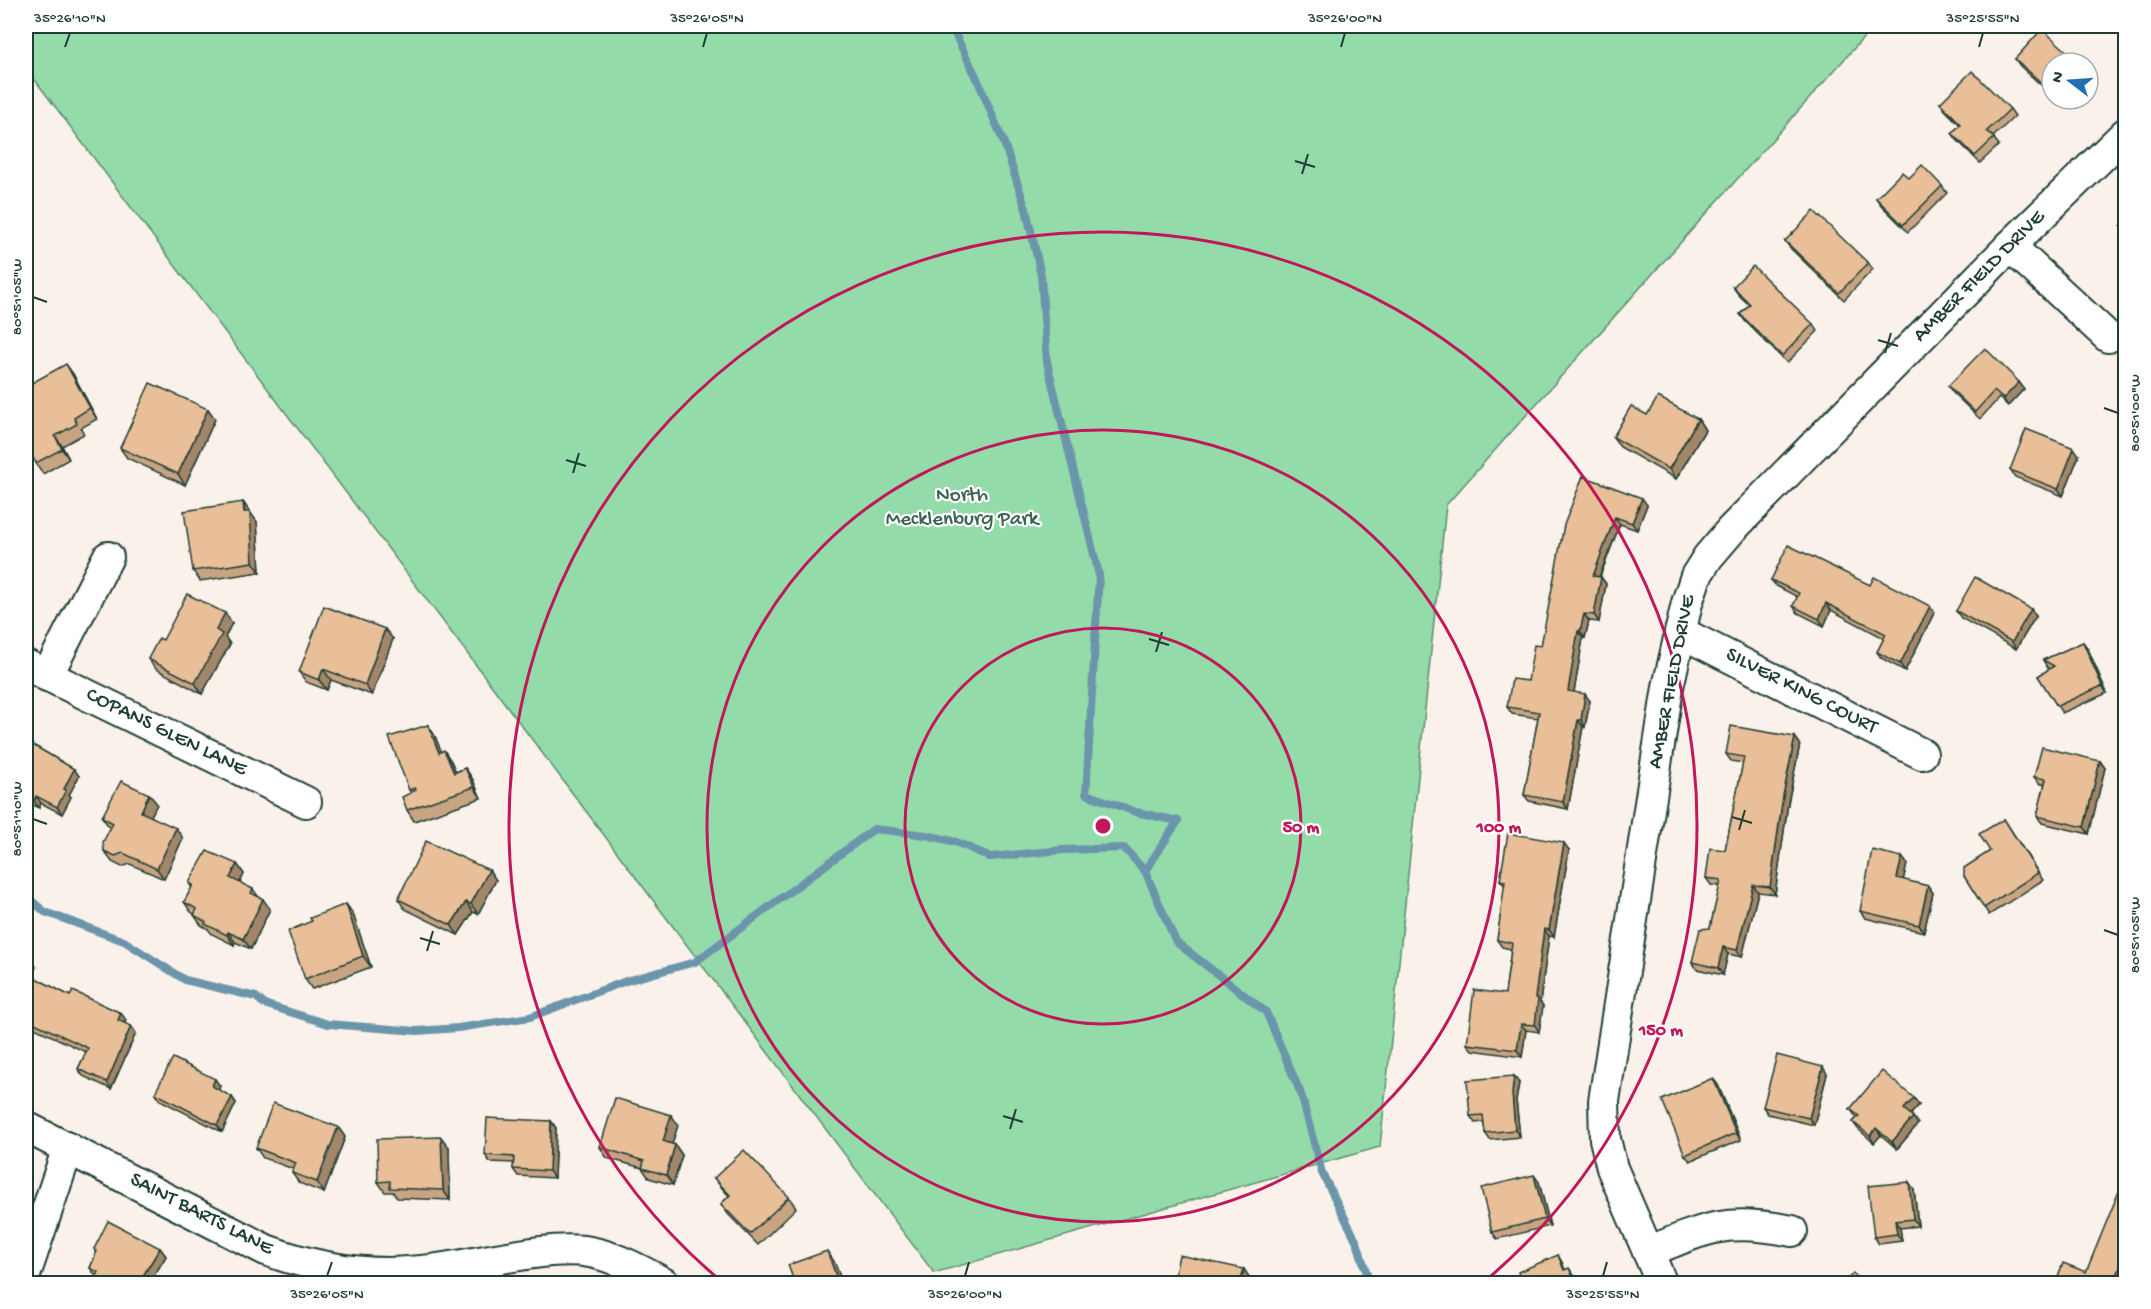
<svg xmlns="http://www.w3.org/2000/svg" width="2151" height="1309" viewBox="0 0 2151 1309" font-family="'Gochi Hand',sans-serif">
<style>
.green{fill:#94dbaa;stroke:#5a8c6f;stroke-width:1.5}
.lines{fill:none;stroke-linecap:round;stroke-linejoin:round}
.stream{stroke:#6a95ab;stroke-width:8}
.minor-casing{stroke:#1f3d34;stroke-width:34}
.minor{stroke:#fff;stroke-width:30}
.wall{fill:#c8a483;stroke:#1f3d34;stroke-width:1.5}
.shaded-wall{fill:#a2866a;stroke:#1f3d34;stroke-width:1.5}
.building{fill:#e8bf98;stroke:#1f3d34;stroke-width:1.5}
.ticks{fill:none;stroke:#1f3d34;stroke-width:2}
.ring{fill:none;stroke:#c2185b;stroke-width:3}
.labels{text-anchor:middle;dominant-baseline:central;stroke-width:4.5;stroke-linejoin:round;paint-order:stroke}
.street-label{font-size:21px;fill:#1f3d34;stroke:#fff}
.park-label{font-size:21px;fill:#3c6452;stroke:#fff}
.centre{fill:#c2185b;stroke:#fff;stroke-width:3}
.ring-label{font-size:18px;text-anchor:middle;font-weight:bold;fill:#c2185b;stroke:#fff;stroke-width:4.5;stroke-linejoin:round;paint-order:stroke}
.neatline{fill:none;stroke:#1f3d34;stroke-width:2}
.ticks-label{font-size:15px;text-anchor:middle;fill:#1f3d34}
</style>
<rect width="100%" height="100%" fill="#faf2ea"/>
<filter id="ink" filterUnits="userSpaceOnUse"><feTurbulence type="fractalNoise" baseFrequency=".0167" numOctaves="2"/><feDisplacementMap in="SourceGraphic" scale="12" xChannelSelector="R" yChannelSelector="G"/><feConvolveMatrix kernelMatrix="1 2 1 2 8 2 1 2 1" color-interpolation-filters="sRGB"/></filter>
<g filter="url(#ink)">
<polygon class="green" points="26,26 1874,26 1446,505 1380,1147 934,1273 26,68"/>
<g class="lines">
<g class="stream">
<polyline points="951,26 976,76 1004,143 1026,209 1041,275 1047,362 1099,575 1086,794 1136,812 1178,821 1145,871"/>
<polyline points="26,896 45,912 124,941 185,980 256,997 264,1004 328,1024 417,1031 458,1028 530,1017 626,981 695,962 874,829 926,835 956,842 990,857 1063,850 1124,848 1145,871 1176,942 1266,1012 1301,1094 1322,1173 1357,1242 1370,1284"/>
</g>
<g class="minor-casing">
<g id="minor">
<polyline points="2010,246 2108,337"/>
<polyline points="1680,632 1922,754"/>
<polyline points="26,665 306,802"/>
<polyline points="47,676 108,557"/>
<path d="M26,1127L266,1250C315,1268 369,1277 422,1271C470,1267 545,1244 590,1252C616,1257 642,1271 665,1284"/>
<path d="M1648,1252C1708,1227 1727,1218 1792,1231"/>
<polyline points="26,1272 68,1148"/>
<polyline points="1662,1284 1612,1168 1605,1139 1604,1101 1668,687 1687,603 1696,576 1708,557 1731,530 2010,246 2126,133"/>
</g>
</g>
<use href="#minor" class="minor"/>
</g>
<g class="wall">
<polygon points="2073,57 2077,63 2052,63 2051,94 2020,66 2015,59"/>
<polygon points="1940,103 2010,109 2015,116 1993,137 1999,145 1980,163 1957,140 1952,133 1960,125 1945,110"/>
<polygon points="1909,178 1942,186 1947,193 1908,232 1881,205 1876,198"/>
<polygon points="1785,241 1868,263 1873,269 1844,300 1790,248"/>
<polygon points="1733,287 1813,324 1818,331 1787,363 1745,321 1740,314 1749,305 1738,294"/>
<polygon points="26,373 33,383 73,374 97,419 81,428 84,434 62,446 69,459 43,474 36,463"/>
<polygon points="2019,382 2024,389 2008,406 1999,398 1980,419 1953,393 1948,386"/>
<polygon points="208,409 215,419 185,485 127,458 120,448"/>
<polygon points="1647,415 1698,419 1705,430 1676,479 1620,447 1613,437"/>
<polygon points="2079,455 2063,496 2015,477 2010,470"/>
<polygon points="1583,476 1647,505 1637,530 1620,524 1600,577 1601,577 1606,584 1599,622 1589,621 1585,638 1583,638 1574,692 1590,701 1585,727 1583,727 1568,809 1529,801 1524,795 1538,718 1512,714 1507,707 1528,681 1541,646"/>
<polygon points="243,502 257,522 260,572 200,581 193,571"/>
<polygon points="1771,580 1870,585 1934,613 1905,671 1881,658 1877,652 1884,638 1831,610 1824,626 1798,613 1793,606 1798,597 1776,586"/>
<polygon points="2031,609 2036,616 2016,649 1961,618 1956,611"/>
<polygon points="232,623 225,637 230,644 202,694 156,669 148,659 163,640"/>
<polygon points="393,639 372,695 331,680 327,690 306,682 299,672"/>
<polygon points="2083,642 2088,649 2107,693 2062,713 2038,676 2050,669 2047,667 2043,660"/>
<polygon points="428,725 435,736 441,752 451,761 456,772 465,768 472,778 481,798 414,821 407,810 411,792 409,790"/>
<polygon points="1795,737 1800,744 1788,803 1775,894 1758,892 1742,957 1728,954 1723,975 1697,969 1692,962 1710,928 1720,886 1711,885 1706,878 1725,850 1743,763 1731,761 1726,754"/>
<polygon points="26,741 74,769 79,776 69,795 71,797 62,814 41,803 39,808 26,801"/>
<polygon points="2100,761 2105,768 2089,834 2042,823 2037,816 2045,785 2039,783 2034,777"/>
<polygon points="149,794 157,804 151,816 183,838 164,879 130,864 122,867 112,862 104,851 110,828 102,817"/>
<polygon points="2004,819 2043,880 1989,915 1964,876 1990,851"/>
<polygon points="1569,850 1554,937 1549,936 1540,1002 1543,1006 1539,1032 1526,1030 1522,1057 1472,1050 1467,1044 1505,994 1511,949 1502,947 1497,940 1505,886 1500,880"/>
<polygon points="1902,857 1907,864 1903,880 1928,886 1933,893 1924,932 1865,918 1860,911"/>
<polygon points="237,864 244,874 240,883 253,889 258,896 270,909 251,949 235,942 234,945 212,934 208,929 201,925 194,915 194,914 191,912 184,902 192,888 189,883"/>
<polygon points="489,870 496,880 478,914 473,912 458,935 405,909 398,899"/>
<polygon points="346,904 353,914 371,967 312,989 305,979 312,921"/>
<polygon points="26,957 36,967 31,976 70,996 126,1020 124,1023 131,1026 136,1033 111,1089 83,1076 78,1069 86,1052 26,1024"/>
<polygon points="1823,1067 1827,1074 1814,1125 1768,1114 1763,1107"/>
<polygon points="1519,1083 1516,1100 1520,1137 1490,1140 1485,1133 1484,1122 1475,1123 1470,1116"/>
<polygon points="1718,1085 1741,1140 1690,1161 1685,1155"/>
<polygon points="220,1086 218,1090 232,1097 236,1103 222,1132 160,1100 155,1093"/>
<polygon points="1919,1105 1911,1114 1918,1124 1897,1149 1881,1135 1874,1143 1858,1129 1853,1122 1857,1118 1850,1109"/>
<polygon points="671,1115 678,1125 672,1144 675,1145 682,1155 673,1185 649,1178 642,1168 607,1158 600,1147"/>
<polygon points="551,1121 556,1128 554,1178 518,1176 513,1169 514,1163 490,1162 485,1155"/>
<polygon points="338,1127 345,1137 324,1193 299,1183 292,1173 293,1169 263,1158 256,1148"/>
<polygon points="449,1147 450,1200 397,1198 393,1192 385,1192 378,1182"/>
<polygon points="714,1178 789,1197 796,1208 758,1245 728,1214 721,1204 729,1196 722,1188"/>
<polygon points="1539,1182 1550,1226 1497,1239 1492,1232"/>
<polygon points="1914,1189 1918,1226 1900,1228 1902,1241 1879,1244 1874,1237"/>
<polygon points="160,1248 166,1256 149,1284 93,1284 96,1276 90,1268 97,1253 94,1249"/>
</g>
<g class="shaded-wall">
<polygon points="2073,57 2077,63 2068,63"/>
<polygon points="2052,81 2052,93 2051,94 2046,87"/>
<polygon points="66,364 73,374 97,419 90,408"/>
<polygon points="2019,382 2024,389 2008,406 2003,399"/>
<polygon points="208,409 215,419 185,485 178,474"/>
<polygon points="1698,419 1705,430 1676,479 1669,469"/>
<polygon points="55,436 62,446 69,459 62,449"/>
<polygon points="2074,448 2079,455 2063,496 2058,489"/>
<polygon points="1642,498 1647,505 1637,530 1632,523"/>
<polygon points="243,502 257,522 260,572 253,562"/>
<polygon points="1615,517 1620,524 1597,582 1593,576"/>
<polygon points="1601,577 1606,584 1599,622 1594,615"/>
<polygon points="1826,603 1831,610 1824,626 1819,619"/>
<polygon points="1930,606 1934,613 1905,671 1900,664"/>
<polygon points="2031,609 2036,616 2016,649 2012,642"/>
<polygon points="225,613 232,623 225,637 230,644 202,694 195,683 216,630"/>
<polygon points="1584,614 1589,621 1585,638 1580,631"/>
<polygon points="385,629 393,639 372,695 365,685"/>
<polygon points="1578,631 1583,638 1573,698 1568,691"/>
<polygon points="2083,642 2088,649 2107,693 2102,686"/>
<polygon points="323,669 331,680 327,690 319,680"/>
<polygon points="1585,694 1590,701 1585,727 1581,720"/>
<polygon points="1578,720 1583,727 1568,809 1563,802"/>
<polygon points="428,725 435,736 446,763 439,753"/>
<polygon points="1795,737 1800,744 1788,803 1775,894 1770,887 1783,796"/>
<polygon points="444,750 451,761 461,783 454,773"/>
<polygon points="2100,761 2105,768 2089,834 2084,827"/>
<polygon points="465,768 472,778 481,798 474,787"/>
<polygon points="74,769 79,776 69,795 71,797 62,814 57,807 64,789"/>
<polygon points="149,794 157,804 148,822 141,812"/>
<polygon points="36,796 41,803 39,808 34,801"/>
<polygon points="176,828 183,838 164,879 157,869"/>
<polygon points="1564,843 1569,850 1554,937 1549,930"/>
<polygon points="1902,857 1907,864 1902,885 1897,878"/>
<polygon points="237,864 244,874 237,888 230,878"/>
<polygon points="489,870 496,880 478,914 471,904"/>
<polygon points="1753,885 1758,892 1742,957 1737,950"/>
<polygon points="1928,886 1933,893 1924,932 1919,925"/>
<polygon points="263,899 270,909 251,949 243,939"/>
<polygon points="466,902 473,912 458,935 451,925"/>
<polygon points="346,904 353,914 371,967 363,956"/>
<polygon points="1544,929 1549,936 1540,1002 1543,1006 1539,1032 1535,1025 1535,998"/>
<polygon points="228,932 235,942 234,945 227,935"/>
<polygon points="1723,947 1728,954 1723,975 1718,968"/>
<polygon points="31,960 36,967 29,980 26,974 26,970"/>
<polygon points="121,1013 126,1020 123,1027 118,1020"/>
<polygon points="1521,1024 1526,1030 1522,1057 1517,1050"/>
<polygon points="131,1026 136,1033 111,1089 107,1082"/>
<polygon points="1823,1067 1827,1074 1814,1125 1809,1118"/>
<polygon points="1514,1076 1519,1083 1516,1100 1520,1137 1515,1130 1512,1093"/>
<polygon points="1713,1078 1718,1085 1741,1140 1736,1133"/>
<polygon points="215,1079 220,1086 217,1093 212,1086"/>
<polygon points="232,1097 236,1103 222,1132 217,1125"/>
<polygon points="1914,1098 1919,1105 1909,1116 1904,1109"/>
<polygon points="671,1115 678,1125 670,1151 663,1141"/>
<polygon points="1913,1117 1918,1124 1897,1149 1892,1142"/>
<polygon points="551,1121 556,1128 554,1178 549,1171"/>
<polygon points="338,1127 345,1137 324,1193 317,1182"/>
<polygon points="1876,1128 1881,1135 1874,1143 1870,1136"/>
<polygon points="441,1137 449,1147 450,1200 443,1190"/>
<polygon points="675,1145 682,1155 673,1185 666,1175"/>
<polygon points="1534,1175 1539,1182 1550,1226 1545,1219"/>
<polygon points="1909,1182 1914,1189 1918,1226 1913,1219"/>
<polygon points="1895,1221 1900,1228 1902,1241 1897,1234"/>
<polygon points="160,1248 166,1256 149,1284 138,1284"/>
<polygon points="827,1251 834,1261 843,1284 839,1284"/>
<polygon points="1558,1255 1562,1262 1568,1277 1564,1270"/>
<polygon points="2121,1264 2126,1270 2126,1272 2121,1284 2114,1284"/>
<polygon points="1569,1268 1574,1275 1578,1284 1576,1284"/>
<polygon points="1244,1269 1251,1280 1250,1284 1240,1284"/>
</g>
<g class="building">
<polygon points="2042,29 2073,57 2068,63 2052,63 2052,81 2046,87 2015,59"/>
<polygon points="1972,71 2010,109 1987,131 1994,138 1975,156 1952,133 1961,124 1940,103"/>
<polygon points="1922,165 1942,186 1903,225 1876,198 1902,172 1909,178"/>
<polygon points="1814,211 1868,263 1839,293 1785,241"/>
<polygon points="2126,221 2126,230 2121,226"/>
<polygon points="1753,266 1813,324 1782,356 1740,314 1750,304 1733,287"/>
<polygon points="1985,348 2019,382 2003,399 1994,391 1975,412 1948,386"/>
<polygon points="66,364 90,408 74,418 77,424 55,436 62,449 36,463 26,445 26,374 32,383"/>
<polygon points="150,383 208,409 178,474 120,448"/>
<polygon points="1658,397 1698,419 1669,469 1613,437 1631,406 1647,415"/>
<polygon points="2026,429 2074,448 2058,489 2010,470"/>
<polygon points="2126,451 2126,483 2119,452"/>
<polygon points="1583,476 1642,498 1632,523 1615,517 1593,576 1601,577 1594,615 1584,614 1580,631 1578,631 1568,691 1585,694 1581,720 1578,720 1563,802 1524,795 1539,712 1507,707 1512,679 1528,681 1534,645 1541,646 1564,525"/>
<polygon points="243,502 244,512 250,512 253,562 193,571 184,511"/>
<polygon points="1788,545 1870,585 1874,577 1930,606 1900,664 1877,652 1886,634 1826,603 1819,619 1793,606 1799,593 1771,580"/>
<polygon points="1975,577 2031,609 2012,642 1956,611"/>
<polygon points="187,594 225,613 216,630 222,634 195,683 148,659 159,638 163,640"/>
<polygon points="324,606 385,629 365,685 323,669 319,680 299,672"/>
<polygon points="2083,642 2102,686 2057,706 2038,676 2054,666 2043,660"/>
<polygon points="428,725 439,753 444,750 454,773 465,768 474,787 407,810 402,797 416,790 415,788 409,790 389,737"/>
<polygon points="1731,726 1795,737 1783,796 1770,887 1753,885 1737,950 1723,947 1718,968 1692,962 1700,929 1710,928 1721,880 1706,878 1710,848 1725,850 1744,757 1726,754"/>
<polygon points="26,741 74,769 64,789 66,790 57,807 36,796 34,801 26,796"/>
<polygon points="2042,747 2100,761 2084,827 2037,816 2046,779 2034,777"/>
<polygon points="121,781 149,794 141,812 176,828 157,869 123,853 115,856 104,851 103,842 113,823 102,817"/>
<polygon points="2004,819 2038,873 1984,908 1964,876 1964,868 1990,851 1979,834"/>
<polygon points="1508,833 1564,843 1549,930 1544,929 1535,998 1538,999 1535,1025 1521,1024 1517,1050 1467,1044 1474,990 1505,994 1512,943 1497,940 1505,881 1500,880"/>
<polygon points="426,841 489,870 471,904 466,902 451,925 398,899"/>
<polygon points="1872,850 1902,857 1897,878 1928,886 1919,925 1860,911"/>
<polygon points="207,851 237,864 230,878 253,889 251,893 263,899 243,939 228,932 227,935 205,924 206,922 194,915 197,909 184,902 193,885 189,883"/>
<polygon points="346,904 363,956 305,979 288,931 312,921 310,918"/>
<polygon points="26,957 31,960 26,970"/>
<polygon points="26,973 70,996 73,991 121,1013 118,1020 131,1026 107,1082 78,1069 88,1048 26,1019"/>
<polygon points="1777,1055 1823,1067 1809,1118 1763,1107"/>
<polygon points="173,1058 215,1079 212,1086 232,1097 217,1125 155,1093"/>
<polygon points="1882,1071 1914,1098 1904,1109 1913,1117 1892,1142 1876,1128 1870,1136 1853,1122 1859,1116 1850,1109"/>
<polygon points="1514,1076 1512,1093 1515,1130 1485,1133 1483,1115 1470,1116 1467,1080"/>
<polygon points="1713,1078 1736,1133 1685,1155 1662,1100"/>
<polygon points="615,1098 671,1115 663,1141 675,1145 666,1175 642,1168 644,1161 600,1147"/>
<polygon points="273,1103 338,1127 317,1182 292,1173 296,1163 256,1148"/>
<polygon points="487,1118 551,1121 549,1171 513,1169 514,1157 485,1155"/>
<polygon points="441,1137 443,1190 390,1188 390,1181 378,1182 377,1139"/>
<polygon points="744,1150 789,1197 750,1234 721,1204 730,1195 714,1178"/>
<polygon points="2126,1174 2126,1266 2121,1264 2114,1284 2055,1284 2063,1263 2086,1272"/>
<polygon points="1534,1175 1545,1219 1492,1232 1481,1188"/>
<polygon points="1909,1182 1913,1219 1895,1221 1897,1234 1874,1237 1868,1186"/>
<polygon points="108,1221 160,1248 138,1284 93,1284 98,1272 90,1268 97,1251 94,1249"/>
<polygon points="827,1251 839,1284 795,1284 788,1265"/>
<polygon points="1179,1255 1244,1269 1240,1284 1173,1284"/>
<polygon points="1558,1255 1564,1270 1569,1268 1576,1284 1522,1284 1518,1272"/>
<polygon points="1853,1273 1863,1284 1843,1284"/>
</g>
</g>
<path class="ticks" d="M65,47L70,33M703,47L707,33M1341,47L1345,33M1979,47L1983,33M1295,161L1315,167M1302,174L1308,154M33,297L47,302M1878,340L1898,346M1885,353L1891,333M2104,408L2118,413M566,460L586,466M573,473L579,453M1149,639L1169,645M1156,652L1162,632M1732,817L1752,823M33,819L47,824M1739,830L1745,810M2104,930L2118,935M420,938L440,944M427,951L433,931M1003,1116L1023,1122M1010,1129L1016,1109M327,1276L332,1262M965,1276L969,1262M1603,1276L1607,1262"/>
<g class="ring">
<circle cx="1103" cy="826" r="198"/>
<circle cx="1103" cy="826" r="396"/>
<path d="M721 1281A594 594 0 1 1 1485 1281"/>
</g>
<g class="labels">
<g class="street-label">
<text transform="translate(1980 277) rotate(-45)">AMBER FIELD DRIVE</text>
<text transform="translate(1673 682) rotate(-79)">AMBER FIELD DRIVE</text>
<text transform="translate(1801 692) rotate(27)">SILVER KING COURT</text>
<text transform="translate(166 733) rotate(26)">COPANS GLEN LANE</text>
<text transform="translate(201 1215) rotate(27)">SAINT BARTS LANE</text>
</g>
<g class="park-label">
<text x="962" y="496">North<tspan x="962" dy="24">Mecklenburg Park</tspan></text>
</g>
</g>
<circle cx="1103" cy="826" r="9" class="centre"/>
<g class="ring-label">
<text x="1301" y="832">50 m</text>
<text x="1499" y="832">100 m</text>
<text x="1661" y="1035">150 m</text>
</g>
<rect width="2151" height="1309" fill="none" stroke="#fff" stroke-width="66"/>
<g transform="translate(2070 81) rotate(287)"><circle r="28" fill="#ffffff" stroke="#a5b1ae" stroke-width="1.5"/>
<path d="M0-4.5L10 22L0 15L-10 22Z" fill="#1f6fb2"/>
<text y="-9" font-size="16" font-weight="bold" text-anchor="middle" fill="#1f3d34">N</text>
</g>
<rect x="33" y="33" width="2085" height="1243" class="neatline"/>
<g class="ticks-label">
<text x="70" y="22">35°26'10"N</text>
<text x="707" y="22">35°26'05"N</text>
<text x="1345" y="22">35°26'00"N</text>
<text x="1983" y="22">35°25'55"N</text>
<text transform="translate(16 297) rotate(-90)" y="5">80°51'05"W</text>
<text transform="translate(2134 413) rotate(-90)" y="5">80°51'00"W</text>
<text transform="translate(16 819) rotate(-90)" y="5">80°51'10"W</text>
<text transform="translate(2134 935) rotate(-90)" y="5">80°51'05"W</text>
<text x="327" y="1298">35°26'05"N</text>
<text x="965" y="1298">35°26'00"N</text>
<text x="1603" y="1298">35°25'55"N</text>
</g>
</svg>
